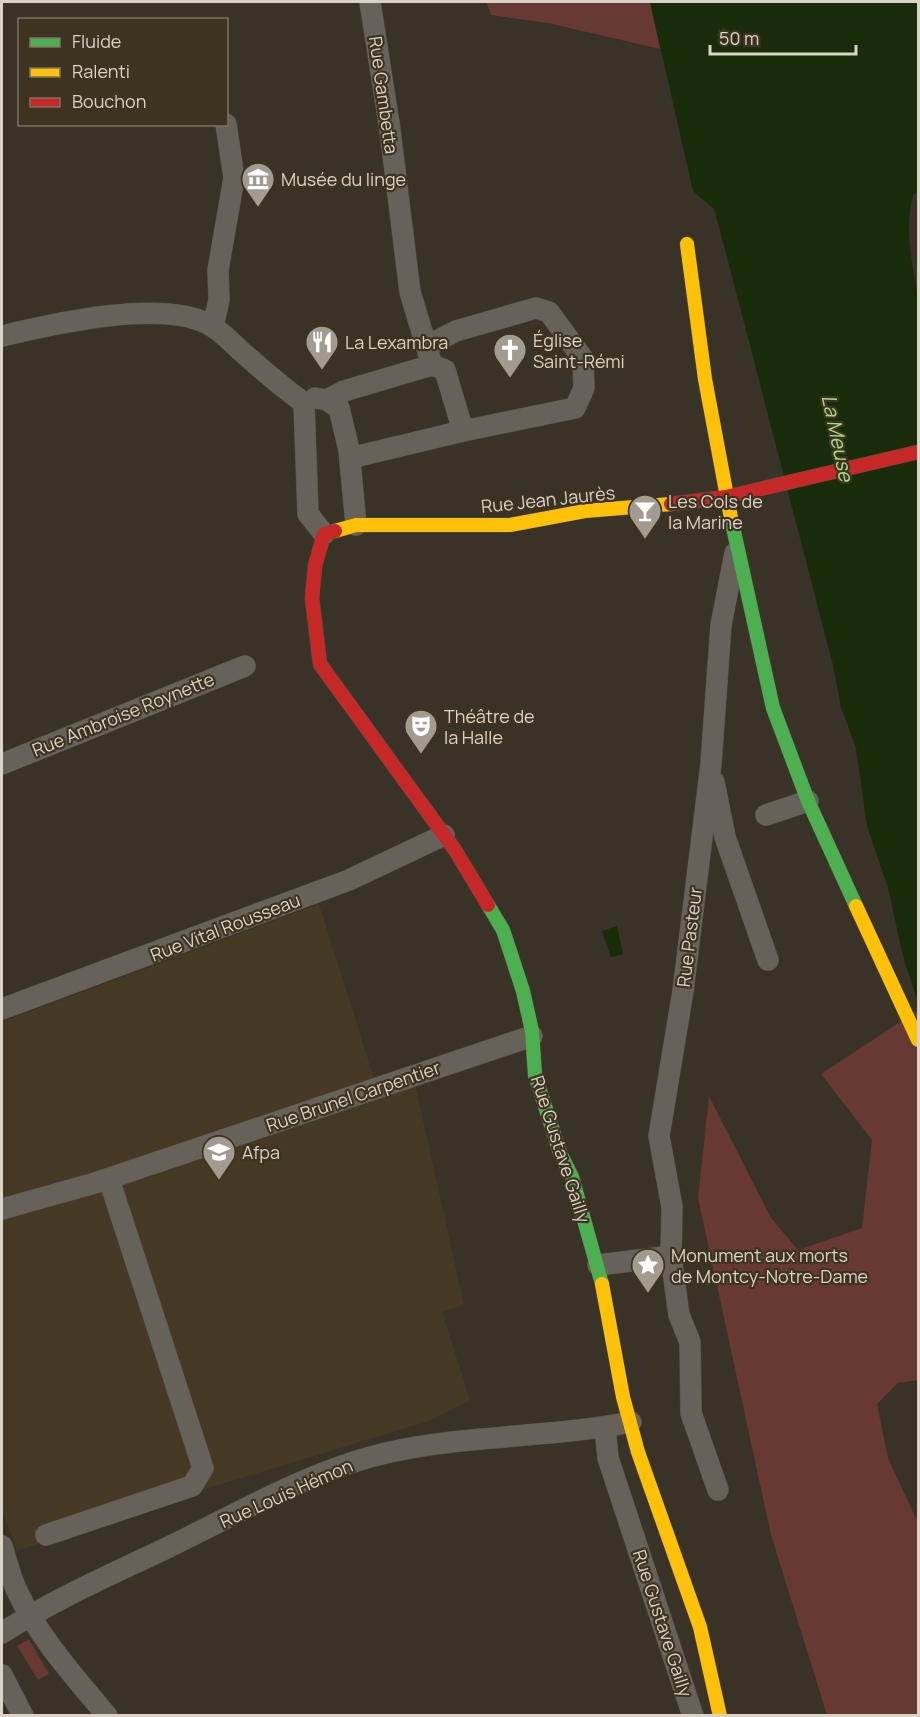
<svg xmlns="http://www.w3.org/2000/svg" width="920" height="1717" viewBox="0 0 920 1717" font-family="Manrope,sans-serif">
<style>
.built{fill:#463923}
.green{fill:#683832}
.water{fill:#182c0a}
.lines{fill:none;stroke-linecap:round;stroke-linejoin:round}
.street-casing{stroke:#524e45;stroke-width:22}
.fast-casing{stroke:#524e45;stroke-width:15}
.slow-casing{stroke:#524e45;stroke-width:15}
.jam-casing{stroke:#524e45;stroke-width:15}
.street{stroke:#666159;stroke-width:21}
.fast{stroke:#4caf50;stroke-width:14}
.slow{stroke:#ffc107;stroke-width:14}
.jam{stroke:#c62828;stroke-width:14}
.labels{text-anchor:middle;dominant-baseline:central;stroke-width:4.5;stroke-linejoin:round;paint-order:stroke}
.street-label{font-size:18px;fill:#d9d3c8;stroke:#3e3321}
.poi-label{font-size:18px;fill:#d9d3c8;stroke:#3e3321;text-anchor:start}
.water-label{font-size:20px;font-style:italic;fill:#a3df82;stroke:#3e3321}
</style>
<rect width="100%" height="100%" fill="#383227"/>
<polygon class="built" points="319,904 379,1094 415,1084 464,1305 442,1312 470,1400 426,1422 212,1487 17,1551 2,1509 2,1022"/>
<g class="green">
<polygon points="486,2 650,2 660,49 548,23 491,15"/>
<polygon points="918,1010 918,1380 898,1383 877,1404 888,1458 918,1523 918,1715 827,1715 771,1535 698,1198 709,1096 771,1218 798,1250 862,1228 872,1140 821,1074"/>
<polygon points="29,1639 49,1674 38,1680 17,1646"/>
</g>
<g class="water">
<path d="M650,2H918V191L913,195C904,231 912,261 918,297V1003L903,956L888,888L867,826L856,748L841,707L833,665L722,238L714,209L693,191Z"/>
<polygon points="617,926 623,954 611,957 602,931"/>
</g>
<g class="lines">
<g class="street-casing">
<g id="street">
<polyline points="370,2 390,130 410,292 432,365"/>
<polyline points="213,326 219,300 218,270 234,178 226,124"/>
<path d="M2,336C52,324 168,297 213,327C223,333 232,343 241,351C261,369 282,387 304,403"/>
<polyline points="427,346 456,331 536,308 549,312 583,359 584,388 575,408 463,431"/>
<polyline points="315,398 327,400 339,408 349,450 356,525"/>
<polyline points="327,400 344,391 432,365 445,370 463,431 350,458"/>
<polyline points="304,403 308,514 324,534"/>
<polyline points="2,764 245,666"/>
<polyline points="714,782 725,837 768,960"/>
<polyline points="766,815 808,801"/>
<polyline points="2,1009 349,880 444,835"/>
<polyline points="2,1209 95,1183 532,1036"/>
<polyline points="671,1256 679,1315 690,1342 691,1413 718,1490"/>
<polyline points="598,1265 671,1256 672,1207 659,1136 683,991 711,764 721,625 735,553"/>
<polyline points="605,1427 608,1458 693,1716"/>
<polyline points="46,1535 192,1486 203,1468 109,1179"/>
<path d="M2,1546C7,1562 11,1580 19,1595C40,1639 76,1678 107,1716"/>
<path d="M2,1633C56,1598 117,1572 175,1544C238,1513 302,1476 370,1457C455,1434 545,1439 631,1422"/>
<polyline points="2,1675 23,1716"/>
</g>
</g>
<g class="fast-casing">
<g id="fast">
<polyline points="731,518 773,708 808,801 856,906"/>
<polyline points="488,905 503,930 523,991 532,1031 535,1075 560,1153 572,1177 602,1284"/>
</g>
</g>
<g class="slow-casing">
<g id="slow">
<polyline points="687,244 705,379 731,518"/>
<polyline points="335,531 356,525 510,525 585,511 671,504"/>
<polyline points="856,906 918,1040"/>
<polyline points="602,1284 623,1397 638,1452 700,1627 720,1716"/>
</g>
</g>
<g class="jam-casing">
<g id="jam">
<polyline points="671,504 726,497 918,452"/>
<polyline points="335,531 324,534 315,566 312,598 320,664 455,850 488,905"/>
</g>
</g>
<use href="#street" class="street"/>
<use href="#fast" class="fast"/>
<use href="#slow" class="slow"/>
<use href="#jam" class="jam"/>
</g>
<defs>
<g id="museum-pin" transform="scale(1.725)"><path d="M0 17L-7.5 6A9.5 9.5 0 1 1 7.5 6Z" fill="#a19b90" stroke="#3e3321"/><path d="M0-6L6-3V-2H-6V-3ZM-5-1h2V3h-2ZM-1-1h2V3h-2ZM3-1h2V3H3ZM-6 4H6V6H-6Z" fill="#fff"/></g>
<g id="restaurant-pin" transform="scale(1.725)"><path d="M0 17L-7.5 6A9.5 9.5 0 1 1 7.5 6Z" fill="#a19b90" stroke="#3e3321"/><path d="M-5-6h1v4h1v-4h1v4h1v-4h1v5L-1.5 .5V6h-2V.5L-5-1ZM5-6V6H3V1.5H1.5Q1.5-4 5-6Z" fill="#fff"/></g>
<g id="church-pin" transform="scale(1.725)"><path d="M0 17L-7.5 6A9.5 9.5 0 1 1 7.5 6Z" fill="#a19b90" stroke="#3e3321"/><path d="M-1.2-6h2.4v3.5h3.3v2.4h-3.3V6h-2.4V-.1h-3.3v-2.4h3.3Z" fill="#fff"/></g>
<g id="bar-pin" transform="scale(1.725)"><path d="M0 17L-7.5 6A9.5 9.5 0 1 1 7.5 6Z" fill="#a19b90" stroke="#3e3321"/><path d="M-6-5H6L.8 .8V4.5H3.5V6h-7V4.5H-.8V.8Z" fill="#fff"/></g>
<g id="theatre-pin" transform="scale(1.725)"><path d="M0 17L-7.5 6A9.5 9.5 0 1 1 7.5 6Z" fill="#a19b90" stroke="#3e3321"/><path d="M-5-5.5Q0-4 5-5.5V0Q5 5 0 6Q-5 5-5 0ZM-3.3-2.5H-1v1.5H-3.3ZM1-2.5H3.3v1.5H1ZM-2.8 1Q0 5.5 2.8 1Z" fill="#fff"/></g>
<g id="university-pin" transform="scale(1.725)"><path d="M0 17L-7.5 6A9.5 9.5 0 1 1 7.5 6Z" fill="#a19b90" stroke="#3e3321"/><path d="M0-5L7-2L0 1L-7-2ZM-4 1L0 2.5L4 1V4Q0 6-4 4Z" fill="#fff"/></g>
<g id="sight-pin" transform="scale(1.725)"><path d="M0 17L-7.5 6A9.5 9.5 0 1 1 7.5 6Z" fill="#a19b90" stroke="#3e3321"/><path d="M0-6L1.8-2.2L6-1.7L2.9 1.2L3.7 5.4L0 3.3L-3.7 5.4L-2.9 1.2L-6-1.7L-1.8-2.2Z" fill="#fff"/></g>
</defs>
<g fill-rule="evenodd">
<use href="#museum-pin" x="258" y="179"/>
<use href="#restaurant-pin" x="322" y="342"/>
<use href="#church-pin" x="510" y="350"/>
<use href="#bar-pin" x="645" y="511"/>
<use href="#theatre-pin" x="421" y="726"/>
<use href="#university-pin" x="219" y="1152"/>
<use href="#sight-pin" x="648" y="1265"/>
</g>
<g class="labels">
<g class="street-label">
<text transform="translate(384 95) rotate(82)">Rue Gambetta</text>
<text transform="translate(548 499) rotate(-6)">Rue Jean Jaurès</text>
<text transform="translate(123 714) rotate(-22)">Rue Ambroise Roynette</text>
<text transform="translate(225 927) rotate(-21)">Rue Vital Rousseau</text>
<text transform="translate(689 937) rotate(-83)">Rue Pasteur</text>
<text transform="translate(353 1096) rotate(-19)">Rue Brunel Carpentier</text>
<text transform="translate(561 1149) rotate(72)">Rue Gustave Gailly</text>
<text transform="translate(286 1493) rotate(-24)">Rue Louis Hémon</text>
<text transform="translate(663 1623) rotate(72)">Rue Gustave Gailly</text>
</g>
<g class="poi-label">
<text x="281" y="179">Musée du linge</text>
<text x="533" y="340">Église<tspan x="533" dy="21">Saint-Rémi</tspan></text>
<text x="345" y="342">La Lexambra</text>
<text x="668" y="501">Les Cols de<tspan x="668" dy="21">la Marine</tspan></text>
<text x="444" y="716">Théâtre de<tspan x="444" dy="21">la Halle</tspan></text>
<text x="242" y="1152">Afpa</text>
<text x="671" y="1255">Monument aux morts<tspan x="671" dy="21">de Montcy-Notre-Dame</tspan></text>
</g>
<g class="water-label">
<text transform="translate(838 438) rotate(78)">La Meuse</text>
</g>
</g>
<rect width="920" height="1717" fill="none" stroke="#d9d3c8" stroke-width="6"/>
<rect x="18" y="18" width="210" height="108" fill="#3e3321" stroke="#7c7364" stroke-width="1.5"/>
<rect x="30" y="38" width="30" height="9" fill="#4caf50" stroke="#7c7364" stroke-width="1.5"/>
<text x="72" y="48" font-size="18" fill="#d9d3c8">Fluide</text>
<rect x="30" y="68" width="30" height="9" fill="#ffc107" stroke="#7c7364" stroke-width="1.5"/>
<text x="72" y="78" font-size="18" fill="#d9d3c8">Ralenti</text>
<rect x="30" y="98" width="30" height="9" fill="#c62828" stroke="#7c7364" stroke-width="1.5"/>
<text x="72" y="108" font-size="18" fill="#d9d3c8">Bouchon</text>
<path d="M710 45v9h146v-9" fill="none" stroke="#d9d3c8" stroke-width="3"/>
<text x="719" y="45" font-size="18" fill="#d9d3c8" stroke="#3e3321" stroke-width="4.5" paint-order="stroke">50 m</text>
</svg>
